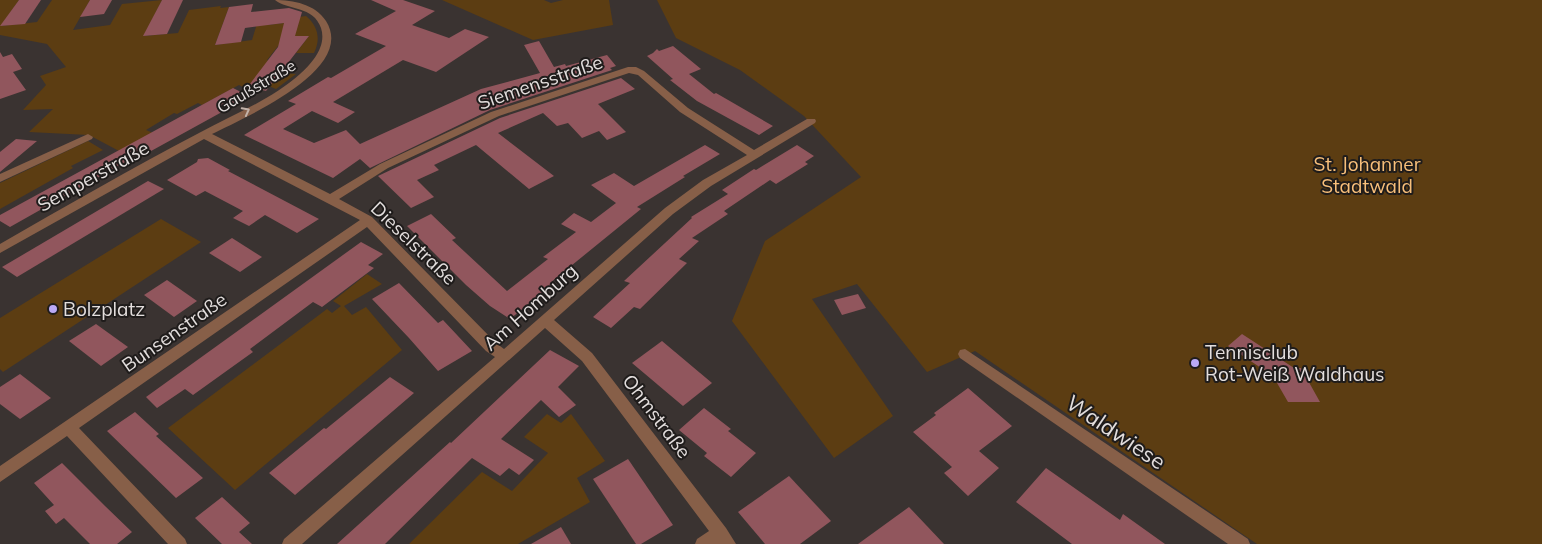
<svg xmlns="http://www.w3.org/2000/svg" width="1542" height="544" viewBox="0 0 1542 544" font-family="Mulish,sans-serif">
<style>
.green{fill:#5c3d12}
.building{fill:#91565d}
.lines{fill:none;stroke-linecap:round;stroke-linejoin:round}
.minor{fill:#875f48;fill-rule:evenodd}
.oneway{stroke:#c3b2a9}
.poi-dot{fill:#bbaaf6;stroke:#1f1c1b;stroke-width:2}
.labels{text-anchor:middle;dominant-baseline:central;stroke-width:4;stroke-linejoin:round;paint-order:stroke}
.far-street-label{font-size:16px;fill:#e3dedd;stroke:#1f1c1b}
.street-label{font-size:19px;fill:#e3dedd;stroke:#1f1c1b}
.park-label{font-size:19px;fill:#f8bf7a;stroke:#1f1c1b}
.poi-label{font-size:19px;fill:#e3dedd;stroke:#1f1c1b;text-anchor:start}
.near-street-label{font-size:22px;fill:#e3dedd;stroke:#1f1c1b}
</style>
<rect width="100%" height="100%" fill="#3a3331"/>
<g class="green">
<path d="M0,0H19L1,26L37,22L52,0H90L73,30L110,25L122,4L162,0L144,36L178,33L189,10L221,6L220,8L229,7L215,45L252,40L259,17L268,25L284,23V28L298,26L299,17L306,16C318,26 321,39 314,53H296L309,36H286L267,60L269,61L255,79H278L283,73L296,74L276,89L259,82L247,89L239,85L202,105L198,103L177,114L174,113L146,130L153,133L119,151L89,135L29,132L53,109L23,110L46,85L40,76L66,67L47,44L0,35Z"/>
<polygon points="442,0 544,0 551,3 563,0 609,0 613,25 533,40"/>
<polygon points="657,0 1542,0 1542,544 1257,544 975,351 927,372 857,284 812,299 893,416 834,458 732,321 765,241 861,177 804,116 740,70 676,38"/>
<polygon points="88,141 103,150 71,166 73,168 0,209 0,183"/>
<polygon points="161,219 201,242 3,372 0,369 0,318"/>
<polygon points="367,274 382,284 344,306 352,315 366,307 402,350 235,490 168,428 327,309 332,313 341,306 333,301"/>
<polygon points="547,414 561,423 571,414 605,461 577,478 590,502 518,544 409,544 482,472 512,491 548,453 524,437"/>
</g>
<g class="building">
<polygon points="19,0 41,0 25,24 0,26"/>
<polygon points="90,0 112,0 104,14 80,17"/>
<polygon points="162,0 183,0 167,34 143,36"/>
<polygon points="371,0 403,0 435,11 412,25 449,38 465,29 489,37 436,72 403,60 333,102 355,112 338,123 312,111 283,129 314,143 346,130 360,144 481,89 540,73 524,45 539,41 554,67 565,64 566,66 607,55 616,66 610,68 612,70 490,110 370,168 360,159 333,178 244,135 296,104 288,101 328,77 331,78 386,46 355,34 396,11"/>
<polygon points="253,4 251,12 289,8 302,12 295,36 309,36 266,91 262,90 142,156 130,149 134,157 10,227 0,221 0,215 233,88 243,93 278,47 284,23 245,28 241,42 215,45 229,7"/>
<polygon points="673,46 701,69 689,74 714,94 716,93 773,126 759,135 697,101 670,80 673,79 647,56 653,53 657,49 659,51"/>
<polygon points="0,52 3,57 12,54 22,69 13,72 26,90 0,99"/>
<polygon points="621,78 635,89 598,104 626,132 607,140 599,131 582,138 568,123 557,126 543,113 498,133 554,176 529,189 476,145 434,165 439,170 417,180 434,197 411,208 378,176 500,118"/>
<polygon points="16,139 37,141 0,172 0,152"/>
<polygon points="705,145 720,154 683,176 685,177 637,207 641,209 550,283 552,285 510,319 490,306 466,285 407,226 431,214 456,238 452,240 507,291 548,259 543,257 576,232 561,224 574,213 591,222 616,203 591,185 614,173 634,186"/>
<polygon points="797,145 814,156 805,162 808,164 776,184 770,180 724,211 728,214 692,238 699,241 679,259 687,263 640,309 634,307 611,328 593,317 630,283 624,281 692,218 691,217 728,194 722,190 754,169 756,170"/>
<polygon points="208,158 230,170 228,171 319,219 297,233 265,215 249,226 233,218 243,211 205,191 196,196 167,180 197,162 198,159"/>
<polygon points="148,181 164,189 17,277 2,267"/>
<polygon points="232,238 262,257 240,272 209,253"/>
<polygon points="361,242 383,254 368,265 374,268 322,307 313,302 250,349 253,352 193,395 185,389 157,408 146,397"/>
<polygon points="167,280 197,301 174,317 144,295"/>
<polygon points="399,283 438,323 443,320 472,351 438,371 409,338 372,299"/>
<polygon points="858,294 866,308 842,315 834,300"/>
<polygon points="96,324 128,347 101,366 69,341"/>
<polygon points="1242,334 1294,368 1301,368 1320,402 1288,402 1273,376 1228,346"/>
<polygon points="662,341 712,383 683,406 632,363"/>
<polygon points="550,350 579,366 558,387 576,405 559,417 541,400 501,439 534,460 519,475 509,468 500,476 472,458 385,544 337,544 450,442 451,443"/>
<polygon points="20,374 51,398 20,419 0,404 0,387"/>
<polygon points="390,377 414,393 295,495 269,473 324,428 326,429"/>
<polygon points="968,388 1012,426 979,451 999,468 968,496 944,473 952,467 913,432 936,415 934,413"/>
<polygon points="704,408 731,429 728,431 756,453 731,477 704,456 707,453 679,430"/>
<polygon points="135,412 159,434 156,436 203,478 176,498 107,431"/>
<polygon points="628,459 673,525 641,544 636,544 593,479"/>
<polygon points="62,463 105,506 132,532 117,544 90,544 64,518 56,524 45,511 54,505 34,483"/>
<polygon points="1046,468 1120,520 1123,514 1165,544 1072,544 1016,502"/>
<polygon points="789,476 831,521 800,544 765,544 738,512"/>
<polygon points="222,497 250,523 239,532 252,544 222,544 195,518"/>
<polygon points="909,507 944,544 858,544"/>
<polygon points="561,527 571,544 531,544"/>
</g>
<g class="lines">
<g class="minor">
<path d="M275,0C293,0 315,4 326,21C357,70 243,118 212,134L330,194L380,164L491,112L628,67H636L644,71L688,108L754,150L807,119H815L816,121L815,123L711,186L673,214L554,320L592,353L726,528L736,544H695L697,539L709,531L582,361L545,328L302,544H282L284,539L495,357L486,351L367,227L79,428L185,539L187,544H168L67,436L0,482V466L360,220L204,139L0,253V244C66,206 132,168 199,133C232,115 271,100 300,74C312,63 327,46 321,28C314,6 287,10 275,0ZM629,73L638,75L680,112L747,155L703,180L665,208L504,349L496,343L372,217L339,199L388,168L499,116Z"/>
<polygon points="88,134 93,137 92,139 0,182 0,174"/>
<polygon points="965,349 1248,539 1250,544 1228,544 960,358 958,354 960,350"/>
</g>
</g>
<defs><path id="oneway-chevron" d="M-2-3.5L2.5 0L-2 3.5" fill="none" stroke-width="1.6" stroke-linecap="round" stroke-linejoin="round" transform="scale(1.25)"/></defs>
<use class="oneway" href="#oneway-chevron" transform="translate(246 111) rotate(-28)"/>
<g class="poi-dot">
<circle cx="53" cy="309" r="5"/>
<circle cx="1195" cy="363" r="5"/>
</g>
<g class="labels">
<g class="far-street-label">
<text transform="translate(256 86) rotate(-31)">Gaußstraße</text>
</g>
<g class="street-label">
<text transform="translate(540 82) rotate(-19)">Siemensstraße</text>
<text transform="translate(93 176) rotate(-29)">Semperstraße</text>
<text transform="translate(414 243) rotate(44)">Dieselstraße</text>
<text transform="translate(530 307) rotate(-42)">Am Homburg</text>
<text transform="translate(174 332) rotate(-35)">Bunsenstraße</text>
<text transform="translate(657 416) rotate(53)">Ohmstraße</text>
</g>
<g class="park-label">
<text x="1367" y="164">St. Johanner<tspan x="1367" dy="22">Stadtwald</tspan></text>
</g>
<g class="poi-label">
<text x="63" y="309">Bolzplatz</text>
<text x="1205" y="352">Tennisclub<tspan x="1205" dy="22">Rot-Weiß Waldhaus</tspan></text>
</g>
<g class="near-street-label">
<text transform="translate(1116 432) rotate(34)">Waldwiese</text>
</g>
</g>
</svg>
